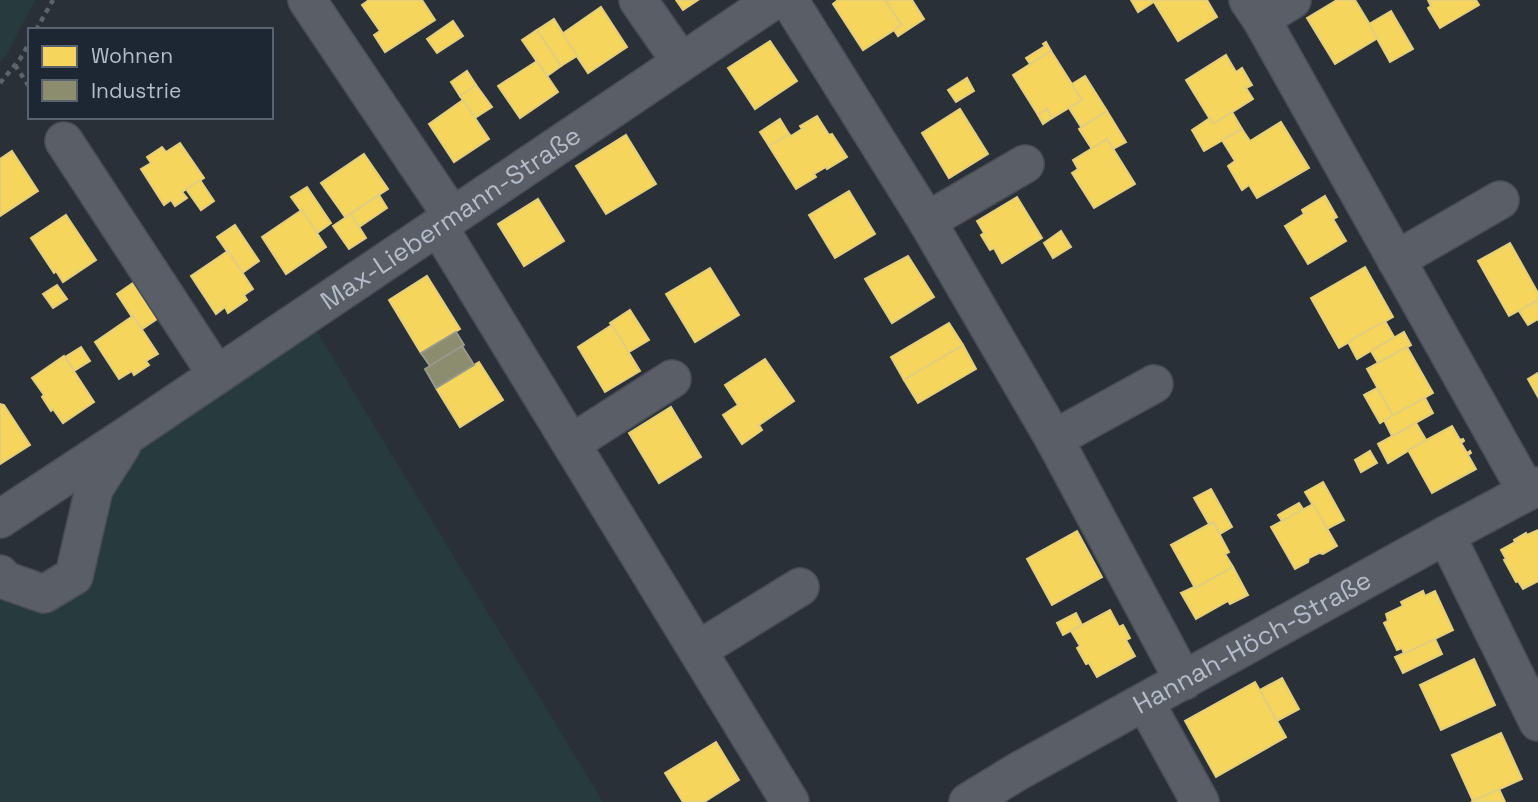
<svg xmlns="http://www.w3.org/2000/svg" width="1538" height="802" viewBox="0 0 1538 802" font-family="'Space Grotesk',sans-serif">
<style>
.green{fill:#273a3e}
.homes{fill:#f6d55c;stroke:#e2ce7d;stroke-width:2}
.industry{fill:#8c8c6e;stroke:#989a89;stroke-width:2}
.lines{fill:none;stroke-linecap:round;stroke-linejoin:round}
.minor-casing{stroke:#484c53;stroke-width:40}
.path{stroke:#5d636a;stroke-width:4.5;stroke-dasharray:5 5;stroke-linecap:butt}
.minor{stroke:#5a5e66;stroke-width:37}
.labels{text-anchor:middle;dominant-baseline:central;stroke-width:7;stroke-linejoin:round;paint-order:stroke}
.street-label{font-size:26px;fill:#b4bcc9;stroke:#1d2633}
</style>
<rect width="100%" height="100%" fill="#2a3038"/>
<g class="green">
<polygon points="0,0 35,0 7,54 0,62"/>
<polygon points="314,327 603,802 0,802 0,600 46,611 109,491 145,440"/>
</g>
<g class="homes">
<polygon points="369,0 422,0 435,20 385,52 374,35 380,31 362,5"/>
<polygon points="676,0 698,0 683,10"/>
<polygon points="838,0 885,0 902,25 863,50 833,4"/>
<polygon points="885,0 912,0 924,19 898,36 894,30 902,25"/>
<polygon points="1131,0 1154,0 1155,1 1138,12"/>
<polygon points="1157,0 1207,0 1217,17 1178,41 1154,2"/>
<polygon points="1337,0 1355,0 1378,38 1335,64 1307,18"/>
<polygon points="1428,0 1476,0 1479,5 1440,28 1428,8 1431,6"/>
<polygon points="601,7 627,47 588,73 562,34"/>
<polygon points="1391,11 1413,49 1390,62 1369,24"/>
<polygon points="554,19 577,56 561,66 537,30"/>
<polygon points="453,21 463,36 437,53 427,39"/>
<polygon points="537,30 561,66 547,76 522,40"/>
<polygon points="770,41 797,81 755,109 728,68"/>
<polygon points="1046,42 1051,51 1030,64 1026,58 1045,46 1043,44"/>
<polygon points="1051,51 1082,100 1052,118 1047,109 1038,115 1013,75"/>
<polygon points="1226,55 1236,72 1242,68 1252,85 1246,88 1253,99 1213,124 1186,80"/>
<polygon points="537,61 558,92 520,118 498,86"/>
<polygon points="467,71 476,85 460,96 451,82"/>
<polygon points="1085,76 1107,111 1081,127 1069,108 1082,100 1072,84"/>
<polygon points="967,78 974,91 956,102 948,90"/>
<polygon points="476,85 492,107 475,118 460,96"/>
<polygon points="463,100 489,139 454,162 429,124"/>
<polygon points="960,109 988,154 949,178 922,133"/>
<polygon points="1047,109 1052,118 1043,124 1038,115"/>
<polygon points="1107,111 1126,142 1113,149 1107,139 1092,149 1079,129"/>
<polygon points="1232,112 1242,129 1204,151 1192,130 1210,118 1213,124"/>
<polygon points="817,116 829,135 832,134 847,157 827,169 826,167 814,174 816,177 796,189 769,146 789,134 791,136 802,129 800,126"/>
<polygon points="780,119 789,134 769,146 760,132"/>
<polygon points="1281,122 1309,168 1257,198 1249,185 1242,190 1228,166 1235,161 1222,140 1242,129 1250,141"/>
<polygon points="626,135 656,184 606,214 576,166"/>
<polygon points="1107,139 1135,184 1094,208 1072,173 1078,169 1073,160"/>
<polygon points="180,143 204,178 182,192 187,198 175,206 171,200 164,205 141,169 151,163 147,157 162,147 166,152"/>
<polygon points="12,151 38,191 0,216 0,159"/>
<polygon points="364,154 388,189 345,217 321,183"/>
<polygon points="200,180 214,201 201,210 186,189"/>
<polygon points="307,187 331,223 317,233 291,197"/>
<polygon points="849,191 875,234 835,258 809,215"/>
<polygon points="379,195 387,208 359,227 351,214"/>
<polygon points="1325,196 1337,217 1333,219 1346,241 1308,264 1285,226 1304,214 1302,210"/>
<polygon points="1017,197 1042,238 1002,263 994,248 990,250 981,235 984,233 977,221"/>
<polygon points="538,199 564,241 524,266 498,224"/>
<polygon points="302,210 326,247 286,274 262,237"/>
<polygon points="351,214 366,238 349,249 333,226"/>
<polygon points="66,215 96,260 63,282 56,271 54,273 31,238"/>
<polygon points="235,225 259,261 242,273 217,237"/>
<polygon points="1061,231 1071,247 1053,258 1044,243"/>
<polygon points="1510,243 1538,293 1538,300 1509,316 1478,261"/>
<polygon points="228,251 253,289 244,295 247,300 228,313 225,307 216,314 191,276"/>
<polygon points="908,256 934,297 892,323 865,279"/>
<polygon points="1365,267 1393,317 1339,348 1311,298"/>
<polygon points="710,268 739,315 695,342 666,294"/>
<polygon points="427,276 460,329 421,353 389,300"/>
<polygon points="133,283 157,319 142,329 133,316 132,317 117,294"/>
<polygon points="57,285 67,299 53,308 43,294"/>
<polygon points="1538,300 1538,319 1528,325 1519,311"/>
<polygon points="630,310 649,340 629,352 610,323"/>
<polygon points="133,316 158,354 146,361 149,365 134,375 132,371 119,379 95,342"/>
<polygon points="1385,321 1394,337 1357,359 1348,342"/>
<polygon points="949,323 963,345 904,380 891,357"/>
<polygon points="612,325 640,371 605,392 578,347"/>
<polygon points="1404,332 1411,345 1378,363 1371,351"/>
<polygon points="963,345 976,369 918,403 904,380"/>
<polygon points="81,347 90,361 74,371 65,357"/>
<polygon points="1407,347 1433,393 1393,416 1367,369"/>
<polygon points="64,356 94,402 63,423 53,409 51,411 42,397 44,395 32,378"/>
<polygon points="765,359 794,401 759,425 762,430 742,444 723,415 738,405 725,385"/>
<polygon points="479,362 503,400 460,427 436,388"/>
<polygon points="1538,373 1538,397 1528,379"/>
<polygon points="1377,388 1393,415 1380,423 1364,395"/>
<polygon points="1425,398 1433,413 1392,436 1384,420"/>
<polygon points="0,404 4,405 30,445 0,464"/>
<polygon points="671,407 701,457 659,483 629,433"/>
<polygon points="1416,423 1426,440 1388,463 1378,444"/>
<polygon points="1452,426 1460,440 1463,439 1464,441 1461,443 1467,453 1470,451 1471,453 1468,455 1476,469 1432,493 1408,450"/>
<polygon points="1370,451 1377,463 1361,472 1355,460"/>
<polygon points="1323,482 1344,520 1327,529 1305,492"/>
<polygon points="1211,489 1232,527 1220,534 1213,522 1209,524 1194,498"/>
<polygon points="1299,503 1303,509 1282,521 1278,515"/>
<polygon points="1313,504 1337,546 1323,554 1319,553 1309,558 1308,562 1295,569 1271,527"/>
<polygon points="1213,522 1229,552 1225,554 1233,567 1195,588 1171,545"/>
<polygon points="1538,530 1538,581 1523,589 1518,581 1516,582 1504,560 1506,559 1501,550 1515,542 1514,540 1526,533 1527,535"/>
<polygon points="1077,531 1102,577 1052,605 1027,559"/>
<polygon points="1233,567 1248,595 1230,604 1228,601 1196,619 1181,593 1194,587 1195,588"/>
<polygon points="1423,591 1425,596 1435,591 1453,630 1404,654 1402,648 1397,650 1384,623 1388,621 1386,614 1403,606 1401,602"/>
<polygon points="1110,610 1119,627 1123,625 1130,638 1126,640 1135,656 1097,677 1089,663 1086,664 1077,648 1080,646 1071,631"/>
<polygon points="1076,613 1082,625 1063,635 1057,623"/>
<polygon points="1435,639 1442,654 1403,673 1395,657 1404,653 1404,654"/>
<polygon points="1474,659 1495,705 1441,730 1420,685"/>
<polygon points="1282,678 1299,709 1277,721 1260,690"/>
<polygon points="1255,682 1286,737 1216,777 1185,721"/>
<polygon points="1501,733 1522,779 1473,801 1452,755"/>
<polygon points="716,742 739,780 704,802 683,802 665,773"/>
<polygon points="1499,789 1505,802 1471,802 1473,801"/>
</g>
<g class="industry">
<polygon points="456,332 464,345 430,366 421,353"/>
<polygon points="462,346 474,365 436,388 425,369"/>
</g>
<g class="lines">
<g class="minor-casing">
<g id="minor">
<polyline points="307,0 452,216"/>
<polyline points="638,0 681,62"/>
<polyline points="789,0 927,221 1054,439 1184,681"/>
<polyline points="1248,0 1261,19 1527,492"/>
<polyline points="1261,19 1292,0"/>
<polyline points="64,141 217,375"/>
<polyline points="927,221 1025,164"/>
<polyline points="438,226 790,802"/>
<polyline points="1396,260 1500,200"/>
<polyline points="1054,439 1154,384"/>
<polyline points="572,443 672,379"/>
<path id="s1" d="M0,519L128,435L774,0"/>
<polyline points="1446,535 1538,722"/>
<polyline points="0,574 4,580 44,594 74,576 94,489 122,445"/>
<polyline points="698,650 800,587"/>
<polyline points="1145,702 1200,802"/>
<path id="s2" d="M968,802L1017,772L1446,535L1538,486"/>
</g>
</g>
<g class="path">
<polyline points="36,30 53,0"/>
<polyline points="15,65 30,88"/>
<polyline points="0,83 20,59 30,42"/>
</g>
<use href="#minor" class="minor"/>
</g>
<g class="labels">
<g class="street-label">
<text stroke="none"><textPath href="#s1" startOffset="542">Max-Liebermann-Straße</textPath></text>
<text stroke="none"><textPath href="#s2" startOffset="326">Hannah-Höch-Straße</textPath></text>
</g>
</g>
<rect x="28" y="28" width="245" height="91" fill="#1d2633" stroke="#59626f" stroke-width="2"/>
<rect x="42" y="46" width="35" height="21" fill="#f6d55c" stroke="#59626f" stroke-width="2"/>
<text x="91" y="63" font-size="21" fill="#b4bcc9">Wohnen</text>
<rect x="42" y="80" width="35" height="21" fill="#8c8c6e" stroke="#59626f" stroke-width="2"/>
<text x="91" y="98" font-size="21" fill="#b4bcc9">Industrie</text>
</svg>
